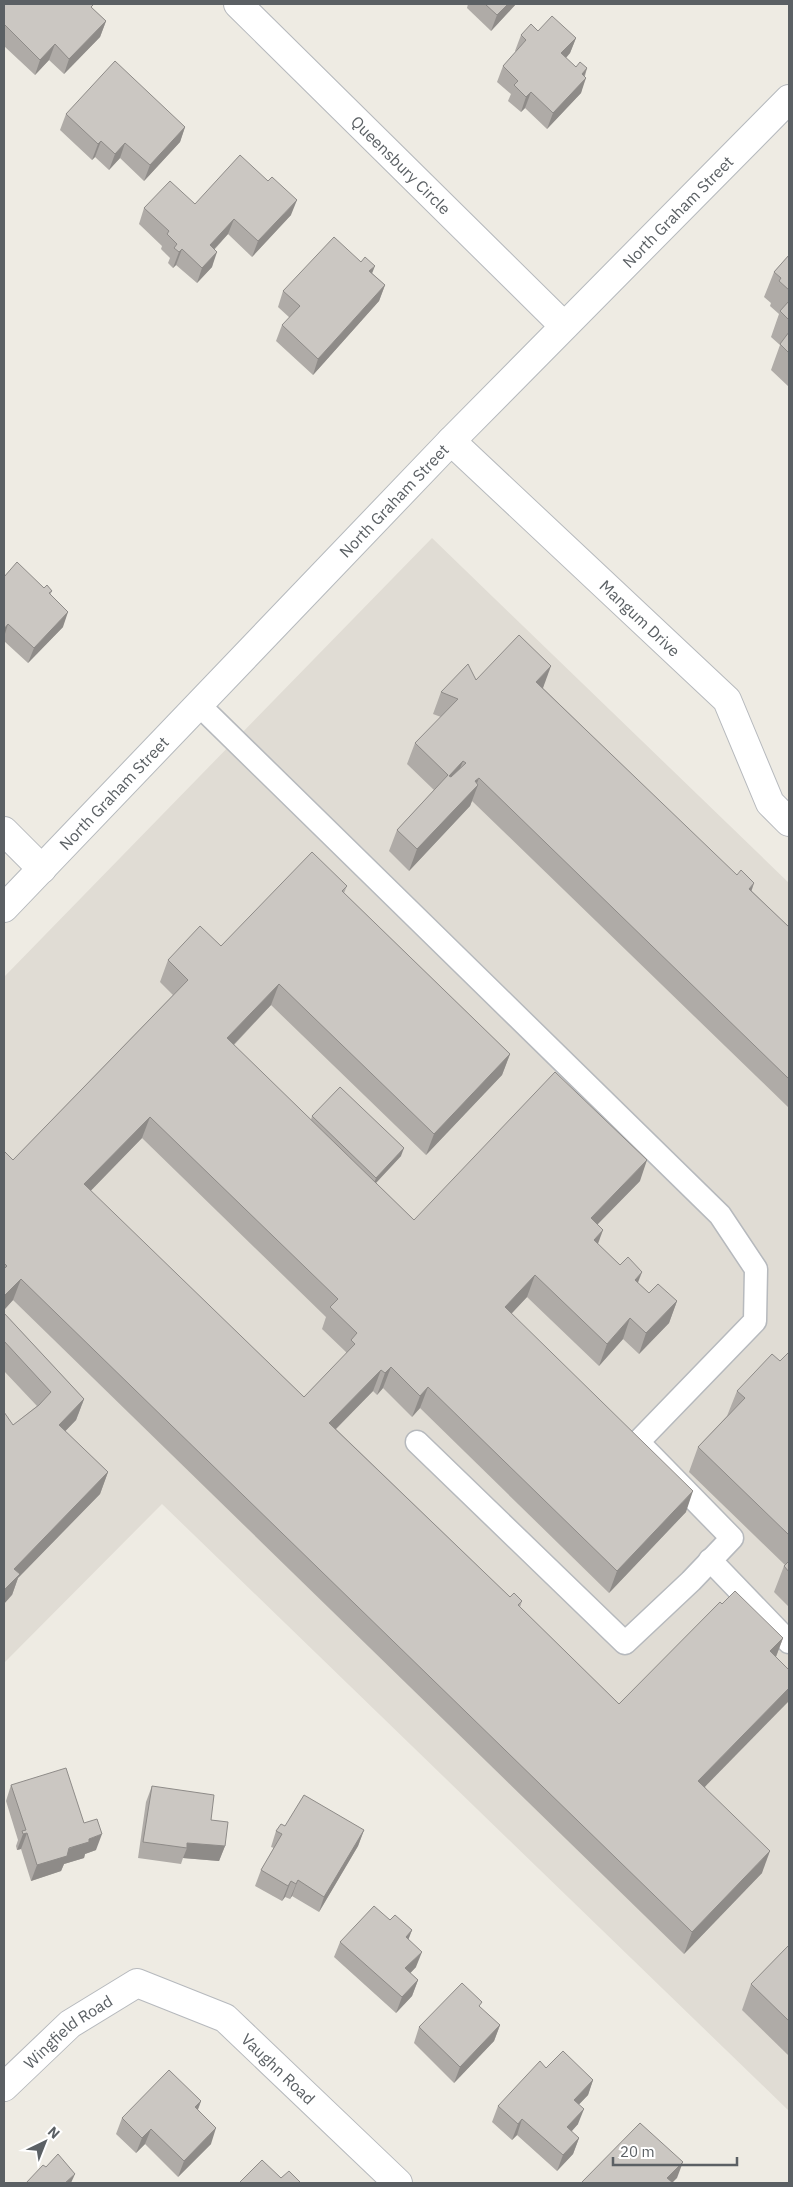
<svg xmlns="http://www.w3.org/2000/svg" width="793" height="2187" viewBox="0 0 793 2187" font-family="'IBM Plex Sans',sans-serif">
<style>
.education{fill:#e0dcd4}
.lines{fill:none;stroke-linecap:round;stroke-linejoin:round}
.lane-casing{stroke:#b6b9bd;stroke-width:25}
.street-casing{stroke:#b6b9bd;stroke-width:30}
.secondary-casing{stroke:#b5b9bd;stroke-width:30}
.lane{stroke:#fff;stroke-width:22}
.street{stroke:#fff;stroke-width:28}
.secondary{stroke:#fff;stroke-width:28}
.wall{fill:#afaba7;fill-rule:evenodd}
.shaded-wall{fill:#8e8b88}
.building{fill:#cbc7c2;stroke:#8e8b88;fill-rule:evenodd}
.labels{text-anchor:middle;dominant-baseline:central;stroke-width:4;stroke-linejoin:round;paint-order:stroke}
.street-label{font-size:16px;fill:#5b6064;stroke:#fff}
</style>
<rect width="100%" height="100%" fill="#eeebe3"/>
<polygon class="education" points="432,538 789,883 789,2111 162,1504 4,1663 4,977"/>
<g class="lines">
<g class="lane-casing">
<g id="lane">
<polyline points="199,705 720,1215 756,1269 755,1321 638,1442 732,1538 691,1581 625,1643 417,1442"/>
<polyline points="710,1560 789,1642"/>
</g>
</g>
<g class="street-casing">
<g id="street">
<path id="s1" d="M238,4L564,326"/>
<path id="s2" d="M451,441L727,700L770,803L789,822"/>
<polyline points="4,831 42,869"/>
<path id="s3" d="M4,2087L70,2024L137,1983L225,2018L398,2183"/>
</g>
</g>
<g class="secondary-casing">
<g id="secondary">
<path id="s4" d="M4,908L451,441L789,99"/>
</g>
</g>
<use href="#lane" class="lane"/>
<use href="#street" class="street"/>
<use href="#secondary" class="secondary"/>
</g>
<g class="wall">
<polygon points="4,4 93,9 106,21 100,37 64,74 49,60 35,75 4,46"/>
<polygon points="468,4 516,4 491,31 467,8"/>
<polygon points="538,31 576,38 570,53 566,58 576,67 587,68 585,76 581,93 547,129 525,108 521,112 508,101 511,94 497,82 503,66 516,52 515,51 521,35"/>
<polygon points="66,114 185,127 180,142 144,181 120,158 109,170 95,157 92,160 60,130"/>
<polygon points="195,204 291,215 252,257 228,234 215,249 212,267 197,283 176,265 173,268 168,263 170,258 161,249 162,246 139,224 144,208"/>
<polygon points="789,255 789,387 771,370 780,345 771,337 779,314 770,306 771,303 764,297 774,272"/>
<polygon points="372,273 385,285 379,301 313,375 276,341 282,325 290,318 278,307 283,291"/>
<polygon points="4,577 52,591 50,595 63,627 28,663 4,641"/>
<polygon points="476,680 543,688 789,927 789,1108 472,801 470,806 409,871 389,851 397,830 434,790 407,764 415,743 441,717 433,714 441,692"/>
<path d="M347,886L344,893L510,1054L502,1075L426,1155L271,1005L234,1045L311,1120L312,1116L401,1156L376,1183L414,1220L640,1181L597,1225L598,1244L638,1283L649,1293L677,1301L669,1323L639,1354L623,1339L599,1366L527,1297L511,1314L686,1512L609,1593L420,1408L412,1417L383,1388L377,1395L373,1391L336,1429L510,1597L522,1601L520,1607L619,1704L722,1604L783,1638L776,1657L705,1787L762,1873L684,1954L13,1300L4,1310V1151L13,1160L173,995L160,982L168,960L221,946ZM142,1138L326,1317L322,1329L346,1352V1354L304,1397L90,1191Z"/>
<polygon points="4,1313 84,1399 76,1420 65,1431 108,1472 100,1494 18,1578 12,1595 13,1425 37,1406 4,1371"/>
<polygon points="789,1352 789,1607 774,1592 784,1566 785,1565 689,1472 698,1447 727,1416 737,1391 780,1361"/>
<polygon points="11,1785 84,1823 96,1850 85,1854 84,1858 64,1864 61,1871 31,1881 21,1849 17,1850 16,1846 18,1840 6,1801"/>
<polygon points="152,1786 211,1820 225,1846 219,1861 183,1858 181,1864 138,1858 146,1802"/>
<polygon points="285,1826 364,1830 358,1846 319,1912 292,1896 290,1899 285,1897 282,1901 255,1886 261,1870 274,1848 271,1847 276,1831"/>
<polygon points="390,1920 412,1930 408,1939 416,1967 410,1973 418,1980 412,1996 396,2013 334,1957 340,1942"/>
<polygon points="789,1945 789,2056 742,2010 751,1984"/>
<polygon points="500,2025 494,2041 454,2083 414,2043 419,2027"/>
<polygon points="593,2080 588,2095 579,2104 578,2124 571,2132 579,2138 573,2154 557,2171 517,2135 512,2140 492,2122 498,2106"/>
<polygon points="201,2101 198,2110 211,2144 178,2177 145,2144 136,2153 116,2134 122,2118"/>
</g>
<g class="shaded-wall">
<polygon points="508,4 516,4 491,31 497,15"/>
<polygon points="106,21 100,37 64,74 69,59"/>
<polygon points="576,38 570,53 556,69 561,53"/>
<polygon points="55,44 49,60 35,75 40,60"/>
<polygon points="587,68 582,82 586,78 581,93 547,129 553,113 582,74"/>
<polygon points="531,92 525,108 521,112 526,97"/>
<polygon points="185,127 180,142 144,181 150,165"/>
<polygon points="101,141 95,157 92,160 98,144"/>
<polygon points="125,143 120,158 109,170 115,154"/>
<polygon points="297,200 291,215 252,257 258,241"/>
<polygon points="234,219 228,234 204,260 210,245"/>
<polygon points="182,249 176,265 173,268 179,252"/>
<polygon points="217,252 212,267 197,283 202,268"/>
<polygon points="375,266 369,281 369,271"/>
<polygon points="385,285 379,301 313,375 318,359"/>
<polygon points="68,612 63,627 28,663 34,648"/>
<polygon points="8,624 4,637 4,629"/>
<polygon points="551,666 543,688 529,703 536,682"/>
<polygon points="463,761 455,782 449,776"/>
<polygon points="479,778 475,788 478,785 470,806 409,871 417,849 475,781"/>
<polygon points="754,883 747,905 749,889"/>
<polygon points="279,984 271,1005 219,1060 227,1038"/>
<polygon points="510,1054 502,1075 426,1155 434,1134"/>
<polygon points="150,1117 142,1138 76,1206 84,1184"/>
<polygon points="404,1148 401,1156 373,1186 376,1178"/>
<polygon points="647,1160 640,1181 583,1239 591,1218"/>
<polygon points="603,1230 595,1252 594,1240"/>
<polygon points="642,1272 634,1293 635,1280"/>
<polygon points="535,1275 527,1297 497,1329 505,1307"/>
<polygon points="21,1279 13,1300 4,1310 4,1296"/>
<polygon points="677,1301 669,1323 639,1354 646,1333"/>
<polygon points="630,1318 623,1339 599,1366 607,1344"/>
<polygon points="391,1367 383,1388 377,1395 385,1373"/>
<polygon points="381,1370 373,1391 321,1444 329,1423"/>
<polygon points="428,1387 420,1408 412,1417 420,1396"/>
<polygon points="84,1399 76,1420 51,1446 59,1425"/>
<polygon points="108,1472 100,1494 18,1578 12,1595 4,1604 4,1590 14,1569"/>
<polygon points="693,1491 686,1512 609,1593 617,1571"/>
<polygon points="783,1638 775,1659 770,1651"/>
<polygon points="789,1688 789,1701 690,1802 698,1781"/>
<polygon points="364,1830 358,1846 319,1912 324,1897"/>
<polygon points="27,1833 21,1849 17,1850 23,1834"/>
<polygon points="102,1834 96,1850 85,1854 84,1858 64,1864 61,1871 31,1881 37,1865 89,1839"/>
<polygon points="187,1843 225,1846 219,1861 183,1858 187,1848"/>
<polygon points="770,1851 762,1873 684,1954 692,1932"/>
<polygon points="298,1880 292,1896 290,1899 296,1884"/>
<polygon points="291,1881 285,1897 282,1901 288,1886"/>
<polygon points="412,1930 406,1946 406,1937"/>
<polygon points="422,1952 416,1967 400,1984 405,1968"/>
<polygon points="418,1980 412,1996 396,2013 402,1997"/>
<polygon points="500,2025 494,2041 454,2083 460,2067"/>
<polygon points="593,2080 588,2095 569,2115 574,2100"/>
<polygon points="201,2101 195,2116 195,2107"/>
<polygon points="584,2109 578,2124 561,2143 567,2127"/>
<polygon points="522,2119 517,2135 512,2140 518,2124"/>
<polygon points="216,2128 211,2144 178,2177 184,2161"/>
<polygon points="151,2129 145,2144 136,2153 142,2138"/>
<polygon points="579,2138 573,2154 557,2171 563,2155"/>
<polygon points="683,2162 677,2178 672,2183 667,2178"/>
<polygon points="75,2174 71,2183 65,2183"/>
</g>
<g class="building">
<polygon points="4,4 94,4 91,7 106,21 69,59 55,44 40,60 4,24"/>
<polygon points="485,4 508,4 497,15"/>
<polygon points="552,16 576,38 561,53 576,67 580,62 587,68 582,74 586,78 553,113 531,92 526,97 514,85 518,81 503,66 526,40 521,35 531,24 538,31"/>
<polygon points="115,61 185,127 150,165 125,143 115,154 101,141 98,144 66,114"/>
<polygon points="240,155 268,181 272,177 297,200 258,241 234,219 210,245 217,252 202,268 182,249 179,252 174,248 177,244 167,234 169,231 144,208 170,181 195,204"/>
<polygon points="334,237 361,262 365,257 375,266 369,271 385,285 318,359 282,325 300,306 283,291"/>
<polygon points="789,255 789,290 779,281 781,278 774,272"/>
<polygon points="789,301 789,320 780,311"/>
<polygon points="789,332 789,353 780,344"/>
<polygon points="17,562 44,588 47,585 52,591 49,593 68,612 34,648 8,624 4,629 4,577"/>
<path d="M519,635L551,666L536,682L737,875L741,870L754,883L749,889L789,927V1079L479,778L475,781L478,785L417,849L397,830L448,775L415,743L458,699L441,692L468,664L476,680ZM463,761L466,763L451,777L449,776Z"/>
<path d="M312,852L347,886L342,891L510,1054L434,1134L279,984L227,1038L414,1220L555,1072L647,1160L591,1218L603,1230L594,1240L620,1265L628,1257L642,1272L635,1280L649,1293L658,1284L677,1301L646,1333L630,1318L607,1344L535,1275L505,1307L693,1491L617,1571L428,1387L420,1396L391,1367L385,1373L381,1370L329,1423L510,1597L514,1593L522,1601L518,1605L619,1704L720,1602L722,1604L735,1591L783,1638L770,1651L789,1670V1688L698,1781L770,1851L692,1932L21,1279L4,1296V1269L7,1266L4,1263V1151L13,1160L188,980L168,960L200,926L221,946ZM150,1117L338,1299L330,1307L357,1333L351,1340L355,1344L304,1397L84,1184Z"/>
<polygon points="340,1087 404,1148 376,1178 312,1116"/>
<polygon points="4,1313 84,1399 59,1425 108,1472 14,1569 20,1574 4,1590 4,1412 13,1425 39,1405 51,1392 4,1341"/>
<polygon points="789,1352 789,1535 698,1447 745,1398 737,1391 772,1354 780,1361"/>
<polygon points="789,1561 789,1572 784,1566"/>
<polygon points="66,1768 84,1823 97,1819 102,1834 89,1839 89,1842 69,1848 67,1856 37,1865 27,1833 23,1834 22,1831 26,1830 11,1785"/>
<polygon points="152,1786 214,1795 211,1820 228,1822 225,1846 187,1843 187,1848 143,1842"/>
<polygon points="304,1795 364,1830 324,1897 298,1880 296,1884 291,1881 288,1886 261,1870 282,1834 276,1831 281,1824 285,1826"/>
<polygon points="374,1906 390,1920 395,1915 412,1930 406,1937 422,1952 405,1968 418,1980 402,1997 340,1942"/>
<polygon points="789,1945 789,2021 751,1984"/>
<polygon points="462,1983 482,2002 479,2006 500,2025 460,2067 419,2027"/>
<polygon points="563,2051 593,2080 574,2100 584,2109 567,2127 579,2138 563,2155 522,2119 518,2124 498,2106 540,2061 546,2068"/>
<polygon points="169,2070 201,2101 195,2107 216,2128 184,2161 151,2129 142,2138 122,2118"/>
<polygon points="640,2123 683,2162 667,2178 673,2183 581,2183"/>
<polygon points="58,2154 75,2174 65,2183 26,2183 43,2165 46,2167"/>
<polygon points="262,2160 281,2178 289,2171 301,2183 239,2183"/>
</g>
<g class="labels">
<g class="street-label">
<text stroke="none"><textPath href="#s1" startOffset="229">Queensbury Circle</textPath></text>
<text stroke="none"><textPath href="#s4" startOffset="969">North Graham Street</textPath></text>
<text stroke="none"><textPath href="#s4" startOffset="564">North Graham Street</textPath></text>
<text stroke="none"><textPath href="#s2" startOffset="259">Mangum Drive</textPath></text>
<text stroke="none"><textPath href="#s4" startOffset="159">North Graham Street</textPath></text>
<text stroke="none"><textPath href="#s3" startOffset="85">Wingfield Road</textPath></text>
<text stroke="none"><textPath href="#s3" startOffset="338">Vaughn Road</textPath></text>
</g>
</g>
<rect width="793" height="2187" fill="none" stroke="#5b6064" stroke-width="10"/>
<g transform="translate(45 2142) rotate(43)" stroke="#ffffff" stroke-width="4" paint-order="stroke">
<path d="M0-4L9 19L0 12L-9 19Z" fill="#5b6064"/>
<text y="-8" font-size="14" font-weight="bold" text-anchor="middle" fill="#5b6064">N</text>
</g>
<path d="M613 2157v8h124v-8" fill="none" stroke="#5b6064" stroke-width="2.5"/>
<text x="620" y="2157" font-size="15" fill="#5b6064" stroke="#ffffff" stroke-width="4" paint-order="stroke">20 m</text>
</svg>
